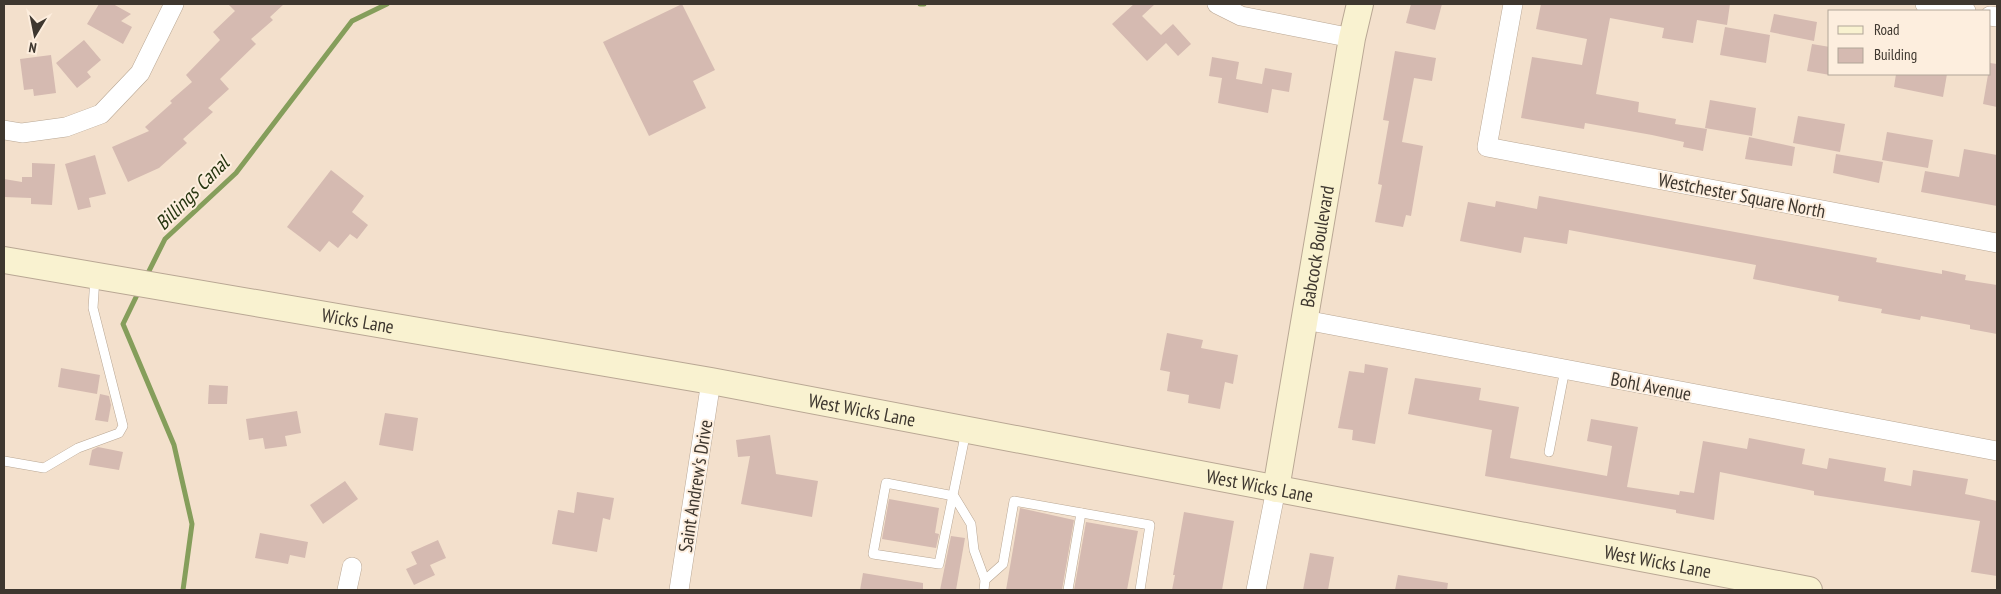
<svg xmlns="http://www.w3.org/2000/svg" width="2001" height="594" viewBox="0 0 2001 594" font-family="'PT Sans Narrow',sans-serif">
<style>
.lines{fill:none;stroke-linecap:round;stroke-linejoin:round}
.stream{stroke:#859e5b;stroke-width:5}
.building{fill:#d5bab1}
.lane-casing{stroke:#b9a794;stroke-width:10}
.street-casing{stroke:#b9a794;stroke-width:20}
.secondary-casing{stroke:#b9a794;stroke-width:28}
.lane{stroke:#fff;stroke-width:9}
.street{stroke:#fff;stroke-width:19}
.secondary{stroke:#f9f2d0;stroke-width:26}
.labels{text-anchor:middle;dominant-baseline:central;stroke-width:4;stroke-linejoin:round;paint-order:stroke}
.street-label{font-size:19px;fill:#3e372f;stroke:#fdeede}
.water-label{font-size:20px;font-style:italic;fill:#273610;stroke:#fdeede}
</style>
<rect width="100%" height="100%" fill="#f3e0cc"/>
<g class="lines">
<g class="stream">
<polyline points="920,4 924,4"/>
<polyline points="146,277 165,239 236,173 352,21 387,4"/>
<polyline points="139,291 123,324 174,445 192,524 183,590"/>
</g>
</g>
<g class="building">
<polygon points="99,4 113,4 131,14 121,21 132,27 123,44 87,24"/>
<polygon points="228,4 284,4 270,17 273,20 251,39 256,44 220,79 229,89 208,108 213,112 183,139 187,143 159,168 128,182 112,147 149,131 145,127 172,103 170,101 192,82 186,75 220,40 213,32 235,11"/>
<polygon points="682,4 715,70 693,81 706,108 649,136 603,42"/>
<polygon points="1134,4 1155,4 1142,16 1161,35 1173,24 1191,44 1178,56 1166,43 1147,61 1112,24"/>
<polygon points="1411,4 1442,4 1435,30 1406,23"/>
<polygon points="1541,4 1730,4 1727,25 1697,20 1693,43 1662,38 1664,28 1610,18 1604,50 1596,94 1639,102 1638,112 1676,119 1675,124 1707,129 1703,151 1683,147 1684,142 1652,135 1585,123 1584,129 1521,118 1532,57 1582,65 1587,39 1536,29"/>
<polygon points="1774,14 1817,22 1814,41 1770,32"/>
<polygon points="1725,27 1770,35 1766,63 1720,55"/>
<polygon points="84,40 101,60 87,72 91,77 77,88 56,63"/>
<polygon points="1812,44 1830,47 1830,75 1807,71"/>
<polygon points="1395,51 1436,58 1432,81 1414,78 1402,142 1423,146 1411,216 1406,215 1403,227 1375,222 1382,185 1378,184 1389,121 1383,120"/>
<polygon points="51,55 56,93 34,96 33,89 24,90 20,59"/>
<polygon points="1212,57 1239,62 1236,79 1262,84 1265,68 1292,73 1289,92 1272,89 1268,113 1218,103 1222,78 1209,76"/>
<polygon points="1990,63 1997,64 1997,107 1983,104"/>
<polygon points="1896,74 1947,74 1943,97 1894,87"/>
<polygon points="1710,100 1756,108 1752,136 1705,128"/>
<polygon points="1798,116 1845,124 1840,152 1793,143"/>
<polygon points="1887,132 1933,140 1928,168 1882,160"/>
<polygon points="1749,137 1795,147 1792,166 1745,159"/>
<polygon points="1964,149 1997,155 1997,206 1921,192 1925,171 1959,177"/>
<polygon points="1836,154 1883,162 1879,183 1833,173"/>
<polygon points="95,155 106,194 89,198 91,207 78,210 65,164"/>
<polygon points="32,163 55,164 52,205 31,204 31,198 4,197 4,179 22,182 22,177 32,177"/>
<polygon points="331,170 364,196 352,212 368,225 357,239 350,234 338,248 329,241 320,252 287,227"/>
<polygon points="1539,196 1839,251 1877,258 1876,262 1942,274 1942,270 1966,275 1965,280 1997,285 1997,334 1970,329 1970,325 1921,316 1920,320 1881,313 1882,309 1838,301 1839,296 1753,279 1756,265 1569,230 1567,244 1524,237 1521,253 1460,241 1468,202 1495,207 1496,201 1537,209"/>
<polygon points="1167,333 1203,340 1201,348 1238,355 1233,384 1225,382 1220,409 1188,403 1189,395 1167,391 1170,372 1160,370"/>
<polygon points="1365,364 1388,368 1375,444 1352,440 1353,430 1338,428 1349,371 1364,373"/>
<polygon points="61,368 100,375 97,394 58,387"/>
<polygon points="1415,378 1481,388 1479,400 1519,407 1510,458 1607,476 1612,446 1587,441 1591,419 1638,427 1627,487 1679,495 1680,491 1694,493 1703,441 1747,449 1749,438 1805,449 1802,464 1827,469 1829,458 1886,468 1884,481 1911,486 1913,470 1968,479 1965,494 1997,501 1997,576 1971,572 1980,521 1814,495 1814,491 1720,472 1714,520 1676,513 1676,510 1485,476 1492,430 1408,414"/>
<polygon points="209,385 228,386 227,404 208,404"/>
<polygon points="100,394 109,396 111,405 108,422 95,420"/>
<polygon points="297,411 301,433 285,436 287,446 265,449 263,438 249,440 246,419"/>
<polygon points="385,413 418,418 413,451 379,445"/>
<polygon points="770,435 776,474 818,481 812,517 741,504 750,456 738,457 736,440"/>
<polygon points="98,447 123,452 119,470 89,465 92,450"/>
<polygon points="345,481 358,499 323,524 310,505"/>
<polygon points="577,492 614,498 610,520 603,518 597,552 552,544 558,510 574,513"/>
<polygon points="889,499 939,508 935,533 939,534 936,548 882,539"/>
<polygon points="1020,508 1074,520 1062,590 1006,590"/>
<polygon points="1184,512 1234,521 1222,590 1172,590 1175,575 1173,575"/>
<polygon points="1086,522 1138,531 1127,590 1074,590"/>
<polygon points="260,533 308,542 305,558 290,555 288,564 255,558"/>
<polygon points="951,536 965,538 956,590 940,590"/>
<polygon points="438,540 446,558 430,565 435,575 414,585 406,569 417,564 411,552"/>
<polygon points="1310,553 1334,557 1328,590 1303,590"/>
<polygon points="863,573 923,583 923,590 860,590"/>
<polygon points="1398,575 1448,583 1447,590 1395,590"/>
</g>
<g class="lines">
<g class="lane-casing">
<g id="lane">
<polyline points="966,431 939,564 873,554 886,483 954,496 971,524 974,550 985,580 984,590"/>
<polyline points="1549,452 1565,369"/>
<polyline points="4,461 44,468 78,448 119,433 123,426 93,308 95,277"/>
<polyline points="985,580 1003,564 1014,501 1150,525 1140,590"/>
<polyline points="1068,590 1081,513"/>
</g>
</g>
<g class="street-casing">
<g id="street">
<polyline points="1217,4 1241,16 1352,38"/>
<polyline points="1513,4 1487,147 1997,243"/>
<polyline points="1925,4 1966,11"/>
<polyline points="1990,16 1997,17"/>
<polyline points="4,130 22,133 66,127 101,114 140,73 174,4"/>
<polyline points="1305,320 1997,451"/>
<polyline points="347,590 352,567"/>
<polyline points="679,590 711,381"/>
<polyline points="1256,590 1276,489"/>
</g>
</g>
<g class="secondary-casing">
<g id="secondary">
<path id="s1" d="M4,260L711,381L1809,590"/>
<path id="s2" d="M1276,489L1352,38L1360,4"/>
</g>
</g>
<use href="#lane" class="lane"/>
<use href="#street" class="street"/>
<use href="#secondary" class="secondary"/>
</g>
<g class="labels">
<g class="street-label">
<text transform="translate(1742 195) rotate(11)">Westchester Square North</text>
<text stroke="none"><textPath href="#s2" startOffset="246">Babcock Boulevard</textPath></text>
<text stroke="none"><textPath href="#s1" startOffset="359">Wicks Lane</textPath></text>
<text transform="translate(1651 386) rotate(11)">Bohl Avenue</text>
<text stroke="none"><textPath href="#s1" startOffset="871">West Wicks Lane</textPath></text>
<text transform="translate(695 486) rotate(-81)">Saint Andrew's Drive</text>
<text stroke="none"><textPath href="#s1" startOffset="1276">West Wicks Lane</textPath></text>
<text stroke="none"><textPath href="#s1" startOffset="1681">West Wicks Lane</textPath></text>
</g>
<g class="water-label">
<text transform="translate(192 193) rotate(-45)">Billings Canal</text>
</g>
</g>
<rect width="2001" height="594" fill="none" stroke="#3e372f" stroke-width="10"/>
<rect x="1828" y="10" width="162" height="65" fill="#fdeede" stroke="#b1a598"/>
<rect x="1838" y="26" width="25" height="8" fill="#f9f2d0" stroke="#b1a598"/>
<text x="1874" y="35" font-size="15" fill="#3e372f">Road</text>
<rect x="1838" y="48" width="25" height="15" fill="#d5bab1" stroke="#b1a598"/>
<text x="1874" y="60" font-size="15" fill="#3e372f">Building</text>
<g transform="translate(35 35) rotate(190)" stroke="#fdeede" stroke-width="4" paint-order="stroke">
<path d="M0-4L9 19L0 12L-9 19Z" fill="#3e372f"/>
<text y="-8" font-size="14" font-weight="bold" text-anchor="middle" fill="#3e372f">N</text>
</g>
</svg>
